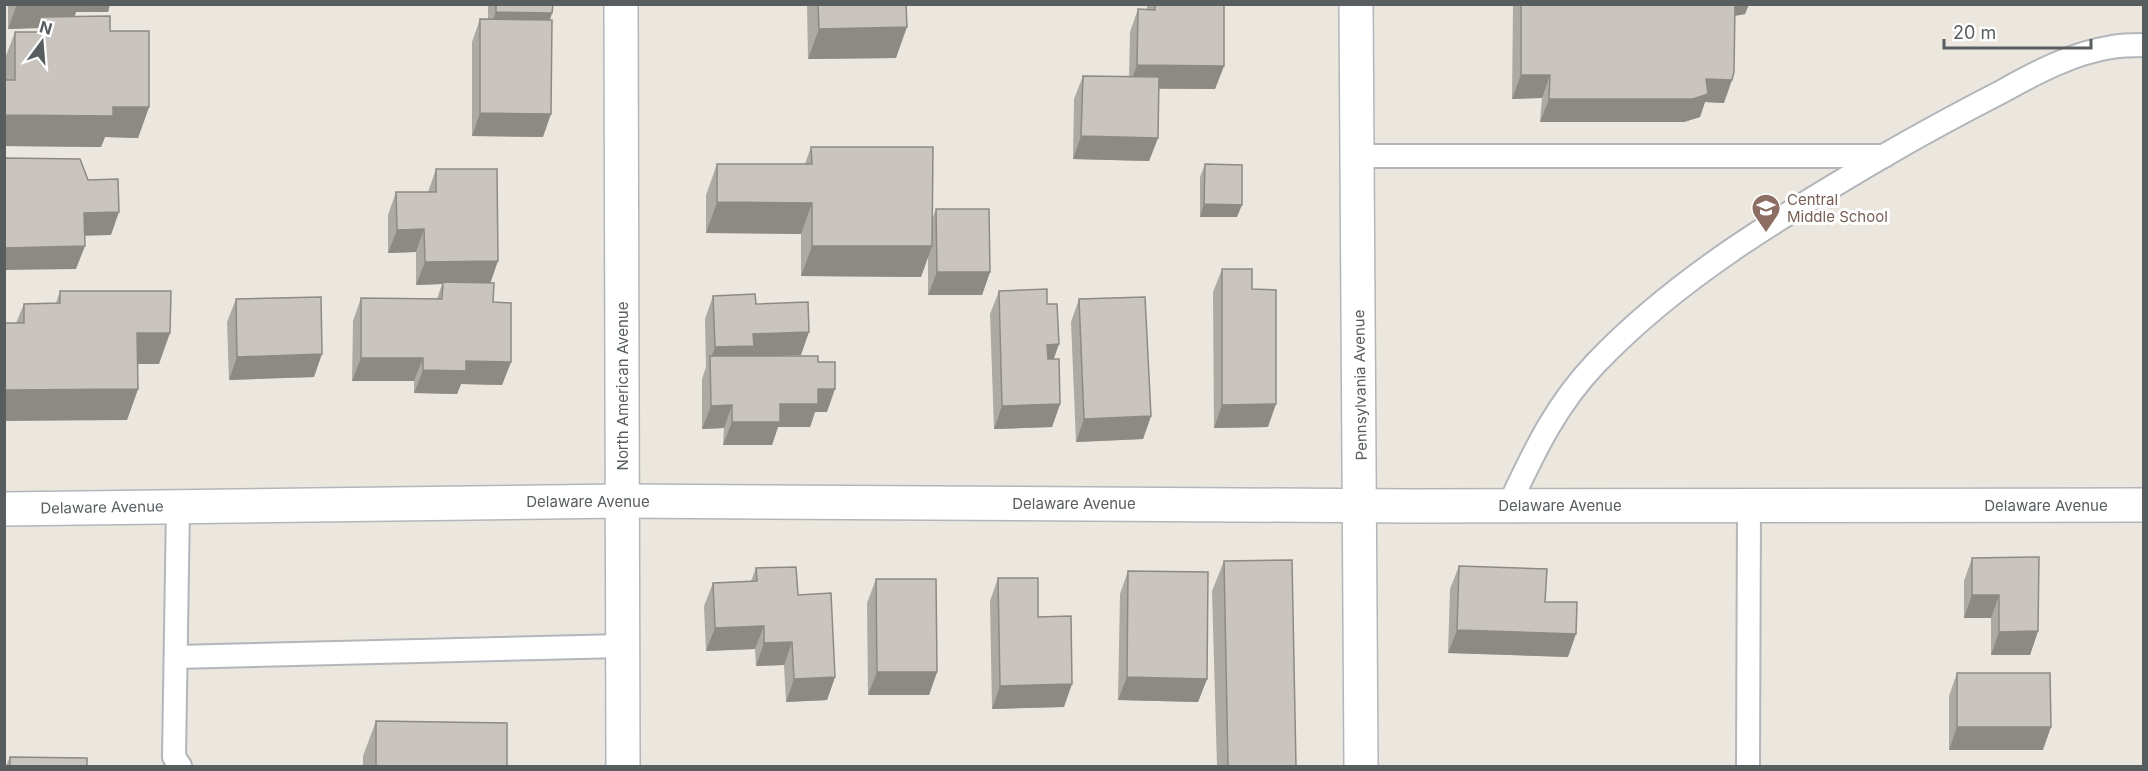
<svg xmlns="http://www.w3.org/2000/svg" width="2148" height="771" viewBox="0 0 2148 771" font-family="Inter,sans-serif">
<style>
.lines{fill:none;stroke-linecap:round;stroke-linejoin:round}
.lane-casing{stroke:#b2b6ba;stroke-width:26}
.street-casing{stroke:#b2b6ba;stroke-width:36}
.lane{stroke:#fff;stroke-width:22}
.street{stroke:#fff;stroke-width:33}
.wall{fill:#ada9a3}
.shaded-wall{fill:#8d8985}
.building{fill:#c9c4be;stroke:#8d8985;stroke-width:1.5}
.labels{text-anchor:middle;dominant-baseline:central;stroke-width:6;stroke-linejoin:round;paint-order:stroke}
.education-label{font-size:15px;fill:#785e54;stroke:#fff;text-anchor:start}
.street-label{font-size:15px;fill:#585d60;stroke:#fff}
</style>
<rect width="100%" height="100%" fill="#ebe7df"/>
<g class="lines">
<g class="lane-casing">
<g id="lane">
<polyline points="1357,156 1884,156"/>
<path d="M1509,505C1534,452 1555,406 1596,363C1679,276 1785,214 1887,154C1925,132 1964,111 2003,91C2037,72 2073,53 2112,47C2122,45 2133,45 2144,45"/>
<polyline points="178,506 174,757 180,766"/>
<polyline points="176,657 622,646"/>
<polyline points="1748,766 1749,505"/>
</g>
</g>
<g class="street-casing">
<g id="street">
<polyline points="621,4 623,766"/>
<polyline points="1356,4 1361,766"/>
<polyline points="4,509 623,501 1409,506 2144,505"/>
</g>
</g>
<use href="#lane" class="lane"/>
<use href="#street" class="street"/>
</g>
<g class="wall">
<polygon points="8,4 110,4 108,12 76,12 75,16 110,31 149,107 138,138 105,137 101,147 4,146 4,61 15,32 37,32 38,28 8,29"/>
<polygon points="488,4 553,4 552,13 550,20 543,137 472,136 472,42 480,19 488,19"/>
<polygon points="807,4 906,4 896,58 808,59"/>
<polygon points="1147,4 1224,4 1224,66 1215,89 1159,89 1158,138 1149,161 1073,159 1074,99 1083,76 1129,77 1130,32 1138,9 1147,9"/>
<polygon points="1513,4 1749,4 1745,14 1735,16 1724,103 1705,102 1700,117 1684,122 1540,122 1542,98 1512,99"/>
<polygon points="811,147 932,220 936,209 990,272 982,295 928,295 928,257 921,277 801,276 801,234 706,233 706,195 717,164 805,164"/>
<polygon points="1205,164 1237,217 1200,217 1200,177"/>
<polygon points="436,169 490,283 493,302 511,362 502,385 461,384 457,394 414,393 414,381 352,381 353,321 361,298 437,299 442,284 416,285 416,252 388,253 388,215 396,192 428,192"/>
<polygon points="1222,269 1268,427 1214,428 1213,292"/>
<polygon points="60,291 159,364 138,364 138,389 127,420 16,323 24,304 56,303"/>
<polygon points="999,291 1047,304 1053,359 1060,404 1052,427 994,429 990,314"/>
<polygon points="713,296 756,304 801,355 756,356 818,362 827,412 815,412 810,427 778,427 772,445 723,445 724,428 702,429 702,379 706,367 705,319"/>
<polygon points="236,299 314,377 229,380 227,322"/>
<polygon points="1079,299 1151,416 1143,439 1076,442 1071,322"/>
<polygon points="1972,558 2038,631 2030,655 1991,655 1991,618 1964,618 1964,581"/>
<polygon points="1224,561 1296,766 1217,766 1212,591"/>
<polygon points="1459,566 1545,602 1568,657 1448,653 1450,589"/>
<polygon points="756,568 798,595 835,677 827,700 786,702 784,665 756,666 755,649 706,651 704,606 713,583 751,581"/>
<polygon points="1128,571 1207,679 1198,702 1118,700 1120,594"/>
<polygon points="998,578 1038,617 1064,707 992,709 990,601"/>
<polygon points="876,579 937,672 929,695 868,695 867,603"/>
<polygon points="1957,673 2043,750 1949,750 1949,696"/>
<polygon points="376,721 507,766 363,766 363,756"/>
<polygon points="10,757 87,766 6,766"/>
</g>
<g class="shaded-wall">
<polygon points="17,4 110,4 108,12 76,12 70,28 42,17 38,28 8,29"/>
<polygon points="1731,4 1749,4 1745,14 1726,17"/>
<polygon points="496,12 552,13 544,36 487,35"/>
<polygon points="907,27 896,58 808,59 819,29"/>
<polygon points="1137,65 1224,66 1215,89 1129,88"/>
<polygon points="1521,75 1550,75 1542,98 1512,99"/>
<polygon points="1706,79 1732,80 1724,103 1705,102 1700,117 1684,122 1540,122 1549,99"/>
<polygon points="113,107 149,107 138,138 105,137 101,147 4,146 4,115"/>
<polygon points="480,113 551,114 543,137 472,136"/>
<polygon points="1081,136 1158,138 1149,161 1073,159"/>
<polygon points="717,202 812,203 801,234 706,233"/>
<polygon points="1204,204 1242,205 1237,217 1200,217"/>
<polygon points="119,212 111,235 76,236 84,213"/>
<polygon points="424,229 416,252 388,253 397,230"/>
<polygon points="85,246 76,269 4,270 4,248"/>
<polygon points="812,246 932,246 921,277 801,276"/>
<polygon points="498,261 490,284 443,282 442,284 416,285 425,262"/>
<polygon points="937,272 990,272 982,295 928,295"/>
<polygon points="809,332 801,355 750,357 710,360 715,347 753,334"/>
<polygon points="137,333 170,333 159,364 126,364"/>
<polygon points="1059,344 1051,367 1038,368 1047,345"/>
<polygon points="322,354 314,377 229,380 237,357"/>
<polygon points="361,358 423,358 414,381 352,381"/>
<polygon points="466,361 511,362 502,385 461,384 457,394 414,393 423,370"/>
<polygon points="138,389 127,420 4,421 4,390"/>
<polygon points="818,389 835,389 827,412 815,412 810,427 778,427 772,445 723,445 732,422 780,404"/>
<polygon points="1060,404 1052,427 994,429 1002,406"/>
<polygon points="1276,404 1268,427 1214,428 1222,405"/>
<polygon points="732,405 724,428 702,429 711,406"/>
<polygon points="1151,416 1143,439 1076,442 1084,419"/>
<polygon points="1972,595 1999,595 1991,618 1964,618"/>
<polygon points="764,626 755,649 706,651 715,628"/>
<polygon points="1457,630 1576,634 1568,657 1448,653"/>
<polygon points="2038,631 2030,655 1991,655 1999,632"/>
<polygon points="792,642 784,665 756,666 764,643"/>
<polygon points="877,672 937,672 929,695 868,695"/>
<polygon points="835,677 827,700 786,702 794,679"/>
<polygon points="1127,677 1207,679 1198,702 1118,700"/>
<polygon points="1072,684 1064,707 992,709 1000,686"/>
<polygon points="1957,727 2051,727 2043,750 1949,750"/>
</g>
<g class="building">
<polygon points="496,4 553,4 552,13 496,12"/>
<polygon points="818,4 906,4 907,27 819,29"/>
<polygon points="1155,4 1224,4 1224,66 1137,65 1138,9 1155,10"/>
<polygon points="1521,4 1735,4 1734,72 1732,80 1706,79 1708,94 1693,99 1549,99 1550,75 1521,75"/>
<polygon points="110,16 110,31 149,31 149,107 113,107 113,116 4,115 4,80 15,80 15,32 42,32 42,17"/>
<polygon points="480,19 552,20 551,114 480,113"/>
<polygon points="1083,76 1159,77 1158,138 1081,136"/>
<polygon points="811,147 933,147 932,246 812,246 812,203 717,202 717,164 812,164"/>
<polygon points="4,158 80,159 88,180 118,179 119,212 84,213 85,246 4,248"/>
<polygon points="1205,164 1242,165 1242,205 1204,204"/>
<polygon points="436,169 497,169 498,261 425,262 424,229 397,230 396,192 436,192"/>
<polygon points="936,209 989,209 990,272 937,272"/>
<polygon points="1222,269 1252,269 1252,289 1276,290 1276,404 1222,405"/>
<polygon points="443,282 494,283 493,302 511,303 511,362 466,361 466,371 423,370 423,358 361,358 361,298 442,299"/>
<polygon points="1047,289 1047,304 1057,304 1059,344 1047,345 1048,359 1059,359 1060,404 1002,406 999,291"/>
<polygon points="60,291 171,291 170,333 137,333 138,389 4,390 4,323 24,323 24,304 60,303"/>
<polygon points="755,294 756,304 808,302 809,332 753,334 754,346 715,347 713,296"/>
<polygon points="321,297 322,354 237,357 236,299"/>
<polygon points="1145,297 1151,416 1084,419 1079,299"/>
<polygon points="710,356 818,356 818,362 835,362 835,389 818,389 818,404 780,404 780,422 732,422 732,405 711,406"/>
<polygon points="2039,557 2038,631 1999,632 1999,595 1972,595 1972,558"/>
<polygon points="1292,560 1296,766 1228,766 1224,561"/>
<polygon points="1459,566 1547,569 1545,602 1577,602 1576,634 1457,630"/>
<polygon points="796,567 798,595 831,593 835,677 794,679 792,642 764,643 764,626 715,628 713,583 757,581 756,568"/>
<polygon points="1128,571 1208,572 1207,679 1127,677"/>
<polygon points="998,578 1038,578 1038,617 1071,616 1072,684 1000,686"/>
<polygon points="876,579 936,579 937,672 877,672"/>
<polygon points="1957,673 2050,673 2051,727 1957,727"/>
<polygon points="376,721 507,723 507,766 376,766"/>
<polygon points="10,757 87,758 87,766 10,766"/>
</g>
<defs>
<g id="school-pin" transform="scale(1.5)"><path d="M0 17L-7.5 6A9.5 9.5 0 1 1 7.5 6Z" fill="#8d6e63" stroke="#fff"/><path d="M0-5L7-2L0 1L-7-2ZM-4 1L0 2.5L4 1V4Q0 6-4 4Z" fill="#fff"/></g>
</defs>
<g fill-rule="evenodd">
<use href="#school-pin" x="1766" y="208"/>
</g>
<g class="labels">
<g class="education-label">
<text x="1787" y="199">Central<tspan x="1787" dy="17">Middle School</tspan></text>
</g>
<g class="street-label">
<text transform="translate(1360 385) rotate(-91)">Pennsylvania Avenue</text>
<text transform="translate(622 386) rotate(-90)">North American Avenue</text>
<text x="588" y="501">Delaware Avenue</text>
<text x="1074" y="503">Delaware Avenue</text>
<text x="1560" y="505">Delaware Avenue</text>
<text x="2046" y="505">Delaware Avenue</text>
<text transform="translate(102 507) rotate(-1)">Delaware Avenue</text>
</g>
</g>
<rect width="2148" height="771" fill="none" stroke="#585d60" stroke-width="12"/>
<g transform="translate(42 42) rotate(16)" stroke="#ffffff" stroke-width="4.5" paint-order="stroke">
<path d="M0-4.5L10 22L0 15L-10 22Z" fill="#585d60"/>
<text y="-9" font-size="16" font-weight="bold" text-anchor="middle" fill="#585d60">N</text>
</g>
<path d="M1944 39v9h147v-9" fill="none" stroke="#585d60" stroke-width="3"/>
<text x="1953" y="39" font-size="18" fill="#585d60" stroke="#ffffff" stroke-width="4.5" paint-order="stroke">20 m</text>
</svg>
